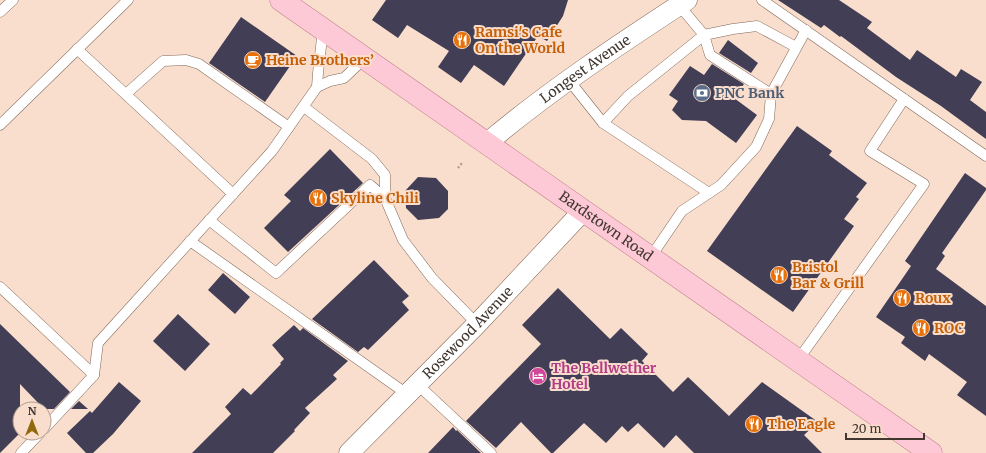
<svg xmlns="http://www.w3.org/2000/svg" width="986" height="453" viewBox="0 0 986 453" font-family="Merriweather,serif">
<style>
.building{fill:#423e55}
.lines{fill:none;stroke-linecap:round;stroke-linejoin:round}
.lane-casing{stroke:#806859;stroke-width:11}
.street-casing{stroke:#806859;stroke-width:21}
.primary-casing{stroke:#bc7e8a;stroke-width:23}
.path{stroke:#b6a093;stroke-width:2.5;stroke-dasharray:2 2;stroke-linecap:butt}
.lane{stroke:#fff;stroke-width:10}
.street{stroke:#fff;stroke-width:20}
.primary{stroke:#fec9d6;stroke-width:22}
.labels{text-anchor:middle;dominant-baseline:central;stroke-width:4;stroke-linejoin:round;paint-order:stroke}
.food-label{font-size:14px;font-weight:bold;fill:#c56008;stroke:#fadecd;text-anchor:start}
.street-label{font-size:14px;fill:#413730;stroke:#fadecd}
.service-label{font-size:14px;font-weight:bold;fill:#4e5e75;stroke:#fadecd;text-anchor:start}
.hotel-label{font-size:14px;font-weight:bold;fill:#b23c85;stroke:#fadecd;text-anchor:start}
</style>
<rect width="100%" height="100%" fill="#fadecd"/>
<g class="building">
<polygon points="386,0 568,0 563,16 547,41 538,36 504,86 474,65 461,83 438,67 449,51 407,25 398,38 372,20"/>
<polygon points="778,0 839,0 872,22 867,28 910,60 917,50 956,77 961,69 982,82 970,100 986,112 986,139 941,106 896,77 841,36 840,37 824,25 821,28"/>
<polygon points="241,17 297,56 265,102 209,63"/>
<polygon points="728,40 758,63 751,73 719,53"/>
<polygon points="712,64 744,84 734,98 757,115 736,143 706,121 682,120 672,110 678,101 669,95 690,66 704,75"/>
<polygon points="797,126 832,151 829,155 867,183 856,197 859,199 844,219 854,226 793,312 707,251"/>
<polygon points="330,149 363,183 288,252 264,228 291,201 284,195"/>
<polygon points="965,173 986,188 986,190 942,253 945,256 936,269 986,306 986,416 957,395 967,382 929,354 925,361 901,343 905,337 876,317 911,266 905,261"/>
<polygon points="418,177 436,178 448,191 448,209 439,218 418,220 406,208 405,191"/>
<polygon points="374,260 409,296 402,302 409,310 368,350 364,347 358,352 312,319"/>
<polygon points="223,273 250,297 235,314 208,290"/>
<polygon points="558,288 610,339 621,328 648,354 642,361 673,392 688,377 729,416 762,382 818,422 804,435 822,453 694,453 676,435 664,448 638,423 628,432 622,426 606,443 584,423 553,453 551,453 521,422 496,448 466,421 541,344 522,325"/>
<polygon points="178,314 210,344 185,371 153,341"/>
<polygon points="0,324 70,392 54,409 44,409 20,384 20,433 0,453"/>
<polygon points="294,325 300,331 303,328 348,361 333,375 337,379 305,408 310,413 294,430 295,431 273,453 192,453 231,414 225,407 243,388 251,395 281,364 280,363 284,359 272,345"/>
<polygon points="119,382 141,401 113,434 93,453 86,453 67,433 90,411 92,413"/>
<polygon points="79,401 88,409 71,409"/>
<polygon points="453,427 456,431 457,430 481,453 428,453"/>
</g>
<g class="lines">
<g class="lane-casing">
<g id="lane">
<polyline points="762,0 986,156"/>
<polyline points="679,5 704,35 733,29 757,26 796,47"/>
<polyline points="0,12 13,0"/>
<polyline points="77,49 233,194"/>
<polyline points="568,79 603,123 709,193"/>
<polyline points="317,87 318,73 323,29"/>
<polyline points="126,94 163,61 186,60 199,64 289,127"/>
<polyline points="304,107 372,159 385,175 385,198 403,240 432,278 477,324"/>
<polyline points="603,123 628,96 704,35 710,55 771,94"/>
<polyline points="0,125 128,0"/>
<polyline points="209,220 276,273 370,185 385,198"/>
<polyline points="190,241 407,394"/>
<polyline points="650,258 682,211 721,185 756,147 769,119 771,94 806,30"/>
<polyline points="0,287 94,375"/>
<polyline points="798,360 924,184 870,151 904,99"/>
<polyline points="417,384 491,453"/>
<polyline points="44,429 94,375 98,343 272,151 317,87 330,81 344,78 365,58"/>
<polyline points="21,453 40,433"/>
</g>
</g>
<g class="street-casing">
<g id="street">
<path id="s1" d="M487,143C550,90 618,45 687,0"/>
<path id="s2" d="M349,453L477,324L583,211"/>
</g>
</g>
<g class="primary-casing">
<g id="primary">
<path id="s3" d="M281,0C498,150 714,302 931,453"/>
</g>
</g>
<polyline class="path" points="458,168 462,163"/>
<use href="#lane" class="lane"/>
<use href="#street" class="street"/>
<use href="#primary" class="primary"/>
</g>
<defs>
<g id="restaurant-disc" transform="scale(0.9)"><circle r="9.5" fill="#e8710a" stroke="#fadecd"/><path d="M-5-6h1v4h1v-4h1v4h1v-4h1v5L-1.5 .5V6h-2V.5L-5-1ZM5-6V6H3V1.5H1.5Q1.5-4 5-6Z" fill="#fff"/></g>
<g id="cafe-disc" transform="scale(0.9)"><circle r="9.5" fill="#e8710a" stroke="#fadecd"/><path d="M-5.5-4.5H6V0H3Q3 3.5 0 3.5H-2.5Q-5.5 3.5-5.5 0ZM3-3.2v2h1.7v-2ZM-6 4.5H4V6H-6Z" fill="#fff"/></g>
<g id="bank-disc" transform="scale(0.9)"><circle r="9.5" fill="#5c6f8a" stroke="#fadecd"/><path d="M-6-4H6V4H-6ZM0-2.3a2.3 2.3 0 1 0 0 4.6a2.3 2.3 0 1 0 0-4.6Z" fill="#fff"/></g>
<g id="hotel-disc" transform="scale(0.9)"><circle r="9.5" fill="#d1479c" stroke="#fadecd"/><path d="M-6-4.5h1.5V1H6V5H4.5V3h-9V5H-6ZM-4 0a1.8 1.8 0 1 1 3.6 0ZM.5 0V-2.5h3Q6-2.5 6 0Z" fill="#fff"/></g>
</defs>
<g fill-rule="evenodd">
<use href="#restaurant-disc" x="462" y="40"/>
<use href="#cafe-disc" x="253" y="60"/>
<use href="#bank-disc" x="702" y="93"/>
<use href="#restaurant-disc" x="318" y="198"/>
<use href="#restaurant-disc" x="779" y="275"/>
<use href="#restaurant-disc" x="902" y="298"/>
<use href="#restaurant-disc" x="921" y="328"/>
<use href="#hotel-disc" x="538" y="376"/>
<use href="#restaurant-disc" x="754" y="424"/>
</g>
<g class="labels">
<g class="food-label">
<text x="475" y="32">Ramsi's Cafe<tspan x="475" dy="16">On the World</tspan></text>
<text x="266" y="60">Heine Brothers’</text>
<text x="331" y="198">Skyline Chili</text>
<text x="792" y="267">Bristol<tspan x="792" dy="16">Bar &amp; Grill</tspan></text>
<text x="915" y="298">Roux</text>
<text x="934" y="328">ROC</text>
<text x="767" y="424">The Eagle</text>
</g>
<g class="street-label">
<text stroke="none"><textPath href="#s1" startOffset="123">Longest Avenue</textPath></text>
<text stroke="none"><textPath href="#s3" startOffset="396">Bardstown Road</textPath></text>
<text stroke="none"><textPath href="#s2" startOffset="169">Rosewood Avenue</textPath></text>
</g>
<g class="service-label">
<text x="715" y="93">PNC Bank</text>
</g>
<g class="hotel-label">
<text x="551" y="368">The Bellwether<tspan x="551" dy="16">Hotel</tspan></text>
</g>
</g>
<g transform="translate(32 421)"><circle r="19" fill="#fadecd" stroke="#b09b8e"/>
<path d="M0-3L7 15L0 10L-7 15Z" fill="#90680e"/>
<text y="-6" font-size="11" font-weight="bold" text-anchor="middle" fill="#413730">N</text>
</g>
<path d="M846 433v6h78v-6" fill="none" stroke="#413730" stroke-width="2"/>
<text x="852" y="433" font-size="12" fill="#413730" stroke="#fadecd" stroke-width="3" paint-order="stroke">20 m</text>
</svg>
